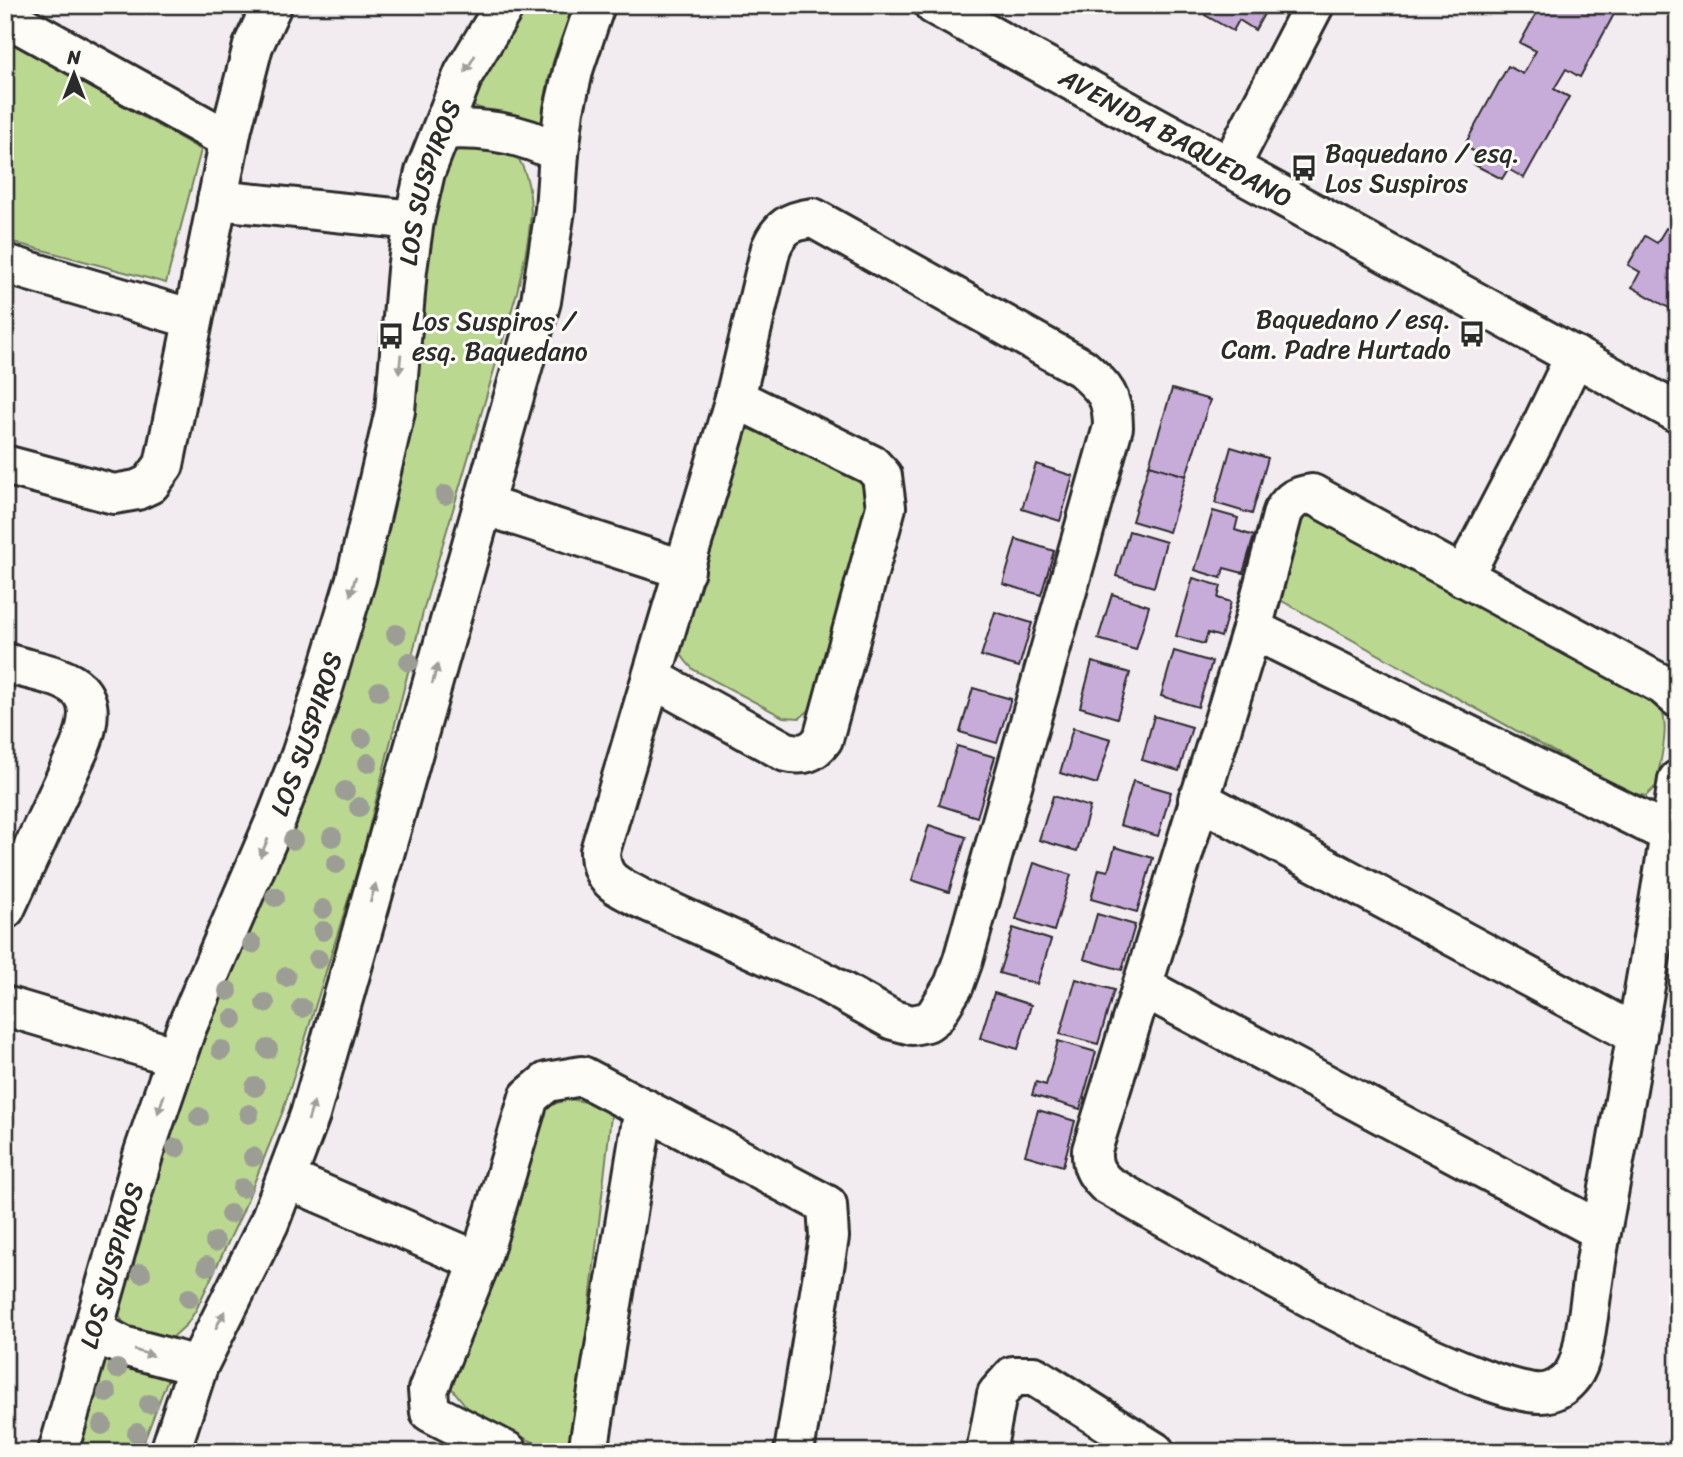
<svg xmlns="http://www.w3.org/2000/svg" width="1683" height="1457" viewBox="0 0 1683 1457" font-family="Sriracha,sans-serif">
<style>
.green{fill:#bbd891;stroke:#73825e;stroke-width:2}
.building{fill:#c7acda;stroke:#2b2b2b;stroke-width:2}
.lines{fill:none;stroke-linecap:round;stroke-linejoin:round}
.minor-casing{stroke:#2b2b2b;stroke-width:44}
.minor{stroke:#fdfcf7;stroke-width:38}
.tree{fill:#9c9e95}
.oneway{fill:#9e9e9b}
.labels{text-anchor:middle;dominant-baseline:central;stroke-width:6;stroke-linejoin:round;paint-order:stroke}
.street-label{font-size:26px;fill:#2b2b2b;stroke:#fdfcf7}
.poi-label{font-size:26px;fill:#2b2b2b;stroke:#fdfcf7;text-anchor:start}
</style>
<rect width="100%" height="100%" fill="#f2ecf1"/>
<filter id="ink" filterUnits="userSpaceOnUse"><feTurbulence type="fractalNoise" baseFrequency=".0143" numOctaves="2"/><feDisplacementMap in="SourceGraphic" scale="14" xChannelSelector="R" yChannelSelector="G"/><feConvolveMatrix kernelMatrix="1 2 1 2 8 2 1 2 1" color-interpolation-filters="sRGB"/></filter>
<g filter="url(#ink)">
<g class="green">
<path d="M520,5H575C557,45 543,83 543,128L464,103Z"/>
<polygon points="5,39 201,150 166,283 5,240"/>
<path d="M462,146L515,153C543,194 527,247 517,292L424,608L364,848L283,1111L242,1213L196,1310L187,1324L172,1338C148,1337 123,1336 117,1308L150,1169L345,680L431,212L450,153Z"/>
<path d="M763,427L864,482L870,504L814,706L800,718L783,717L694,670C686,662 680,656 679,644L741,431Z"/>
<path d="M1316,516L1656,702C1674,718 1659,764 1656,786L1646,796L1627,792L1282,601L1277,595L1300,521L1307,517Z"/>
<polygon points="569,1099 612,1107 573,1452 556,1452 474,1416 450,1386 545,1107"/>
<polygon points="104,1345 170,1373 140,1452 75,1452"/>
</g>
<g class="building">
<polygon points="1210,5 1269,5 1255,30 1239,20 1233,31 1205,15"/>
<polygon points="1541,5 1619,5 1580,77 1566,69 1554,89 1569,97 1524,178 1508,169 1502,179 1473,164 1479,154 1464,146 1508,66 1523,74 1536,51 1520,43"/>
<polygon points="1666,228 1678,235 1678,313 1632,287 1640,272 1628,265 1645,236 1657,243"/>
<polygon points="1172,389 1210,400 1186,476 1149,465"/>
<polygon points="1231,447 1268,458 1252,514 1215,503"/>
<polygon points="1036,464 1073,476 1060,521 1022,509"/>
<polygon points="1149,465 1186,476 1169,532 1132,521"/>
<polygon points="1213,511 1238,518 1235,530 1254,536 1243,573 1224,568 1221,578 1195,570"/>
<polygon points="1129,531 1166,542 1154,587 1116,576"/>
<polygon points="1016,539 1054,551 1041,595 1003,584"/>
<polygon points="1193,578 1221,586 1218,598 1231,602 1221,637 1208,633 1204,644 1176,636"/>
<polygon points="1112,594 1149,606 1136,650 1098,639"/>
<polygon points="995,612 1032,623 1019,667 981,656"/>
<polygon points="1174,651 1212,662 1198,707 1161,696"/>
<polygon points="1092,662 1130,673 1117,718 1080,707"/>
<polygon points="973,688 1011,699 997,743 960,732"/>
<polygon points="1154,716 1192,727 1179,771 1142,760"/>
<polygon points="1073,728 1111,739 1097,784 1060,773"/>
<polygon points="957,746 995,757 977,817 939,805"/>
<polygon points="1133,781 1171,792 1158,836 1120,825"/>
<polygon points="1053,796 1090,807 1077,851 1039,840"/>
<polygon points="929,825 966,837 949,892 912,880"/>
<polygon points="1115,847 1153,858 1137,912 1091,899 1099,869 1108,871"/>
<polygon points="1034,863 1071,875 1054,931 1016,919"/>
<polygon points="1097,914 1135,925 1122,970 1084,959"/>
<polygon points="1013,928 1051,940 1037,984 999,973"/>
<polygon points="1076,979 1114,990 1098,1044 1060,1034"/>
<polygon points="994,993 1031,1005 1018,1049 980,1038"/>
<polygon points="1058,1041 1096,1052 1080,1109 1032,1095 1036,1082 1046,1085"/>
<polygon points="1038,1110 1075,1121 1063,1166 1025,1155"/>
</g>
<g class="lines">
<g class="minor-casing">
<g id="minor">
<path id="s1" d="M934,5L1678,413"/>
<polyline points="5,16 229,140"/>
<path d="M442,130C484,127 522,133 559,153"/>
<polyline points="1230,167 1314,5"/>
<polyline points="217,200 414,220"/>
<path d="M813,218L1082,368C1104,388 1113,395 1113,427L963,960L954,985L935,1016L927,1022L912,1025L893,1020L819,979L640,898C617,885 600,881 600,851L735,398L771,248C780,227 790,221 813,218Z"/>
<polyline points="5,264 193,319"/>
<polyline points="5,465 114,494 137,490 150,484 164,465 232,128 253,46 272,5"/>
<polyline points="483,505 685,570"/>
<polyline points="1463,577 1538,433 1575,356"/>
<polyline points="1252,629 1670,834"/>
<path d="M5,663C58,678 109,678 79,749L5,909"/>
<path d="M652,678L786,752C803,756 813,753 823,739L886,507L882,476L872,465L735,398"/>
<path d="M1678,698L1663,685L1312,494C1297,496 1291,499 1283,512L1252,629L1092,1150C1091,1165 1095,1173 1106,1184C1171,1221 1493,1409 1549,1392C1561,1389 1572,1379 1577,1367C1584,1352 1585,1333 1588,1317C1592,1287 1596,1257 1602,1227C1629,1079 1656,930 1678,780"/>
<polyline points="1198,799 1637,1035"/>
<polyline points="1143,987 1601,1231"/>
<polyline points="5,1006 177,1057"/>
<polyline points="287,1179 480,1262"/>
<polyline points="94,1331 123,1346 198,1366"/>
<path id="s2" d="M58,1452L144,1152L186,1029L277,817L301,755L324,685L356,579L395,411L407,270L414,220L425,172L464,73L505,5"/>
<polyline points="170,1452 198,1366 269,1223 310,1115 541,301 555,210 559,153 564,110 574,67 595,5"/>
<polyline points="508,1452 430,1412 428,1390 480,1262 529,1097 547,1082 582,1076 827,1205 829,1237 794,1452"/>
<polyline points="588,1452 644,1108"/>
<polyline points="986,1452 997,1394 1013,1376 1034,1376 1155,1452"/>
</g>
</g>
<use href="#minor" class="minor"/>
</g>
<g class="tree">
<circle cx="445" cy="495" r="10"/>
<circle cx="396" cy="634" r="10"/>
<circle cx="409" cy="662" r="10"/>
<circle cx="379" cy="691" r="10"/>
<circle cx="362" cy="738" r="10"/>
<circle cx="368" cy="763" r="10"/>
<circle cx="345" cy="791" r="10"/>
<circle cx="359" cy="807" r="10"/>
<circle cx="332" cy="837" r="10"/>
<circle cx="293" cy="840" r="10"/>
<circle cx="336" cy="864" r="10"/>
<circle cx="275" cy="897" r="10"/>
<circle cx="323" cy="909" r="10"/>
<circle cx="323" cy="931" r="10"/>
<circle cx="252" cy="944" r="10"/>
<circle cx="318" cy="959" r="10"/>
<circle cx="286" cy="977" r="10"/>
<circle cx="228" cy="991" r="10"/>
<circle cx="265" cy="1003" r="10"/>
<circle cx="302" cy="1008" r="10"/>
<circle cx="233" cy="1019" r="10"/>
<circle cx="268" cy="1049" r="10"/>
<circle cx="221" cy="1050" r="10"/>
<circle cx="255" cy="1087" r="10"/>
<circle cx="249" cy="1114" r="10"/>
<circle cx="199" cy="1117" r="10"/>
<circle cx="176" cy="1148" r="10"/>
<circle cx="253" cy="1157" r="10"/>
<circle cx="242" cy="1188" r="10"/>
<circle cx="230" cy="1214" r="10"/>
<circle cx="215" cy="1242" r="10"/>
<circle cx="207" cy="1266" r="10"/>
<circle cx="141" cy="1273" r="10"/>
<circle cx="189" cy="1298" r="10"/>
<circle cx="117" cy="1369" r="10"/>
<circle cx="107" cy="1393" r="10"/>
<circle cx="149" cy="1404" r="10"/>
<circle cx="102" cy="1425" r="10"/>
<circle cx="137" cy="1433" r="10"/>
</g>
<defs><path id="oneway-solid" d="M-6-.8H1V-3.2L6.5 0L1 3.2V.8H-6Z" transform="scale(1.75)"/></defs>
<g class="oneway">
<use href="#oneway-solid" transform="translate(470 64) rotate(120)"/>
<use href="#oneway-solid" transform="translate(400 364) rotate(95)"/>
<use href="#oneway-solid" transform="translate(353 586) rotate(106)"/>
<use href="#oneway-solid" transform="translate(435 674) rotate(-74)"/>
<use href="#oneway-solid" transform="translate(264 848) rotate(113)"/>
<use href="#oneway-solid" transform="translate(373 893) rotate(-74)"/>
<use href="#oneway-solid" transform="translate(161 1104) rotate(109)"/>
<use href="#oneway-solid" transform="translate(311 1111) rotate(-73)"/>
<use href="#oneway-solid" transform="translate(220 1320) rotate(-63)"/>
<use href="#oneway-solid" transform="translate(144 1353) rotate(17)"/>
</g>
</g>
<defs>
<g id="bus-bare" transform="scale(2.1)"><path d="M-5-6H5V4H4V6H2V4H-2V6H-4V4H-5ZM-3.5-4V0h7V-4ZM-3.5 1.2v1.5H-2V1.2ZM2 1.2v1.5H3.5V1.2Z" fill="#2b2b2b" stroke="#fdfcf7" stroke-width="2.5" paint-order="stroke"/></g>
</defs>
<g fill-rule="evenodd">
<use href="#bus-bare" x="1304" y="168"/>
<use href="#bus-bare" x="1472" y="334"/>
<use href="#bus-bare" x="391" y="336"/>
</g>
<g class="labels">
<g class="street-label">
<text stroke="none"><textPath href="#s1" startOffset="276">AVENIDA BAQUEDANO</textPath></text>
<text stroke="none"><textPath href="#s2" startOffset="1328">LOS SUSPIROS</textPath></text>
<text stroke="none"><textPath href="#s2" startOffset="761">LOS SUSPIROS</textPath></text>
<text stroke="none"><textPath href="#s2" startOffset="194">LOS SUSPIROS</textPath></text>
</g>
<g class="poi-label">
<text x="1325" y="153">Baquedano / esq.<tspan x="1325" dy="30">Los Suspiros</tspan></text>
<text x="1451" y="319" text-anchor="end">Baquedano / esq.<tspan x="1451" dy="30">Cam. Padre Hurtado</tspan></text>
<text x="412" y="321">Los Suspiros /<tspan x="412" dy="30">esq. Baquedano</tspan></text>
</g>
</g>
<rect width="1683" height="1457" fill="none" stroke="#fdfcf7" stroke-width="28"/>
<rect x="14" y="14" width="1655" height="1429" fill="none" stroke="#2b2b2b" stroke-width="2.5" filter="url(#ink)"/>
<g transform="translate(74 74)" stroke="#fdfcf7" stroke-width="5" paint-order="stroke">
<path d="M0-5L12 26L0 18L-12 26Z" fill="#2b2b2b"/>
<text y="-10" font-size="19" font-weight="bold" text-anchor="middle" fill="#2b2b2b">N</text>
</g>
</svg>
